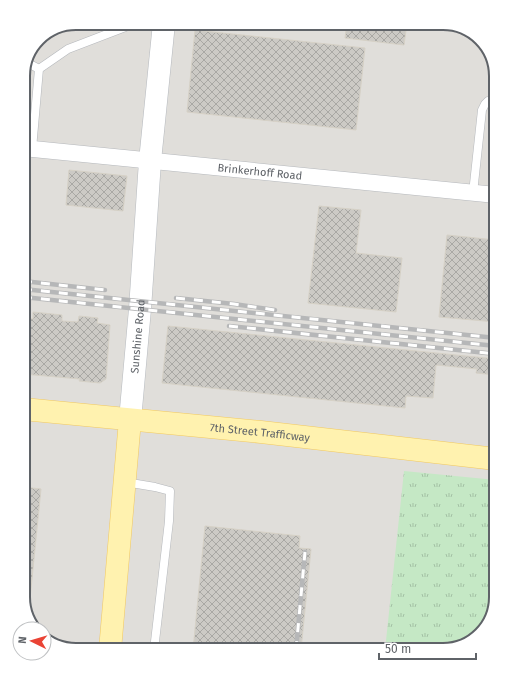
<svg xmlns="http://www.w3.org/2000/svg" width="519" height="673" viewBox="0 0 519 673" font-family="'Fira Sans',sans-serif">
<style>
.industrial{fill:#e0deda}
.grass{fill:url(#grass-tufts)}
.building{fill:url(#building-cross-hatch);stroke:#d6d1c6}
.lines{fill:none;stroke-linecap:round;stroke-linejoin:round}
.service-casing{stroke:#b5b8bc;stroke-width:9}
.minor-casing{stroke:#b5b8bc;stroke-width:17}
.secondary-casing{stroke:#b6babf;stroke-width:23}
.primary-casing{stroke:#f2c960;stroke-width:23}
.service{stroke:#fff;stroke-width:8}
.minor{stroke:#fff;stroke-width:16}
.secondary{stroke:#fff;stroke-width:22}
.primary{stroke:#fff2af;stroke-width:22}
.rail-casing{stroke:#b6b7b8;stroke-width:4.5}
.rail{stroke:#fff;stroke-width:3;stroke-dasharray:9;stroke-linecap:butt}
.labels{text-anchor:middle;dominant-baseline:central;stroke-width:3;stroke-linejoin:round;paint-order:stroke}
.street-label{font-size:11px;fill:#5f6368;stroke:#fff}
.rim{fill:none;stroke:#5f6368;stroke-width:2}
</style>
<defs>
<pattern id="grass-tufts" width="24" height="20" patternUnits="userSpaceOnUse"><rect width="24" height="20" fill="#c5e8c5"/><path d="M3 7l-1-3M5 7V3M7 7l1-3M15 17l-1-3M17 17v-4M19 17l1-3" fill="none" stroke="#a3c0a4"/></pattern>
<pattern id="building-cross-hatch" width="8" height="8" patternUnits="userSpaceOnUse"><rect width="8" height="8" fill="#cccac5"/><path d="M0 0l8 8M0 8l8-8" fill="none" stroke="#a9a8a4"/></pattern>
</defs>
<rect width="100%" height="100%" fill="#f1efe8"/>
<polygon class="industrial" points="76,23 446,23 469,30 487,47 496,76 496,597 489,623 472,641 443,650 73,650 49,643 44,638 44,629 35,629 32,626 23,597 23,72 41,36"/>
<polygon class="grass" points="404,471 496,480 496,597 489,623 472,641 443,650 385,650"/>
<g class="building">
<polygon points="347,23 407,23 404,45 345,38"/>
<polygon points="195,30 365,48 356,130 187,112"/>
<polygon points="69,170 127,176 123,211 66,205"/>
<polygon points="319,206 361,210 356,253 402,258 396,312 308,303"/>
<polygon points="447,235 496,240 496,322 439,317"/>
<polygon points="23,311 26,311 26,318 33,319 33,312 62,315 62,321 78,322 79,316 98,318 97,323 110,325 106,379 100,383 79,381 80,379 23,374"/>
<polygon points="168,326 496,359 496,375 476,373 477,369 436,365 433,398 406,396 405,408 162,383"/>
<polygon points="23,487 41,489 29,609 26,608 23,597"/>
<polygon points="205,526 300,536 299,548 311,549 301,650 193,650"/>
<polygon points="59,644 85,647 85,650 73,650 59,646"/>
</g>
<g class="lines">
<g class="service-casing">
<g id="service">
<polyline points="28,63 39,69"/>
<polyline points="32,149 39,69 68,49 136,23"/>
<polyline points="473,193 482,110 485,104 488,101 496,102"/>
<polyline points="125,482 155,487 170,491 169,521 154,650"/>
</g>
</g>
<g class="minor-casing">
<g id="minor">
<path id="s1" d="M23,148L496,195"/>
</g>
</g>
<g class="secondary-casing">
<g id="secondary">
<path id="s2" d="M130,420L140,309L150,161L164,23"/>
</g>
</g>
<g class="primary-casing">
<g id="primary">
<path id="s3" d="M23,409L261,432L496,459"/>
<polyline points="110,650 130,420"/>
</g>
</g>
<use href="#service" class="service"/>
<use href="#minor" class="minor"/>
<use href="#secondary" class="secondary"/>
<use href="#primary" class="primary"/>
<g class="rail-casing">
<g id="rail">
<polyline points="23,281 105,290"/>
<polyline points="23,289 496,338"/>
<polyline points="23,297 496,346"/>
<polyline points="176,298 234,304 275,310"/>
<polyline points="229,326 496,354"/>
<polyline points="296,650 305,552"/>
</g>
</g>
<use href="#rail" class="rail"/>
</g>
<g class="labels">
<g class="street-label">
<text stroke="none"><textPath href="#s1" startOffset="238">Brinkerhoff Road</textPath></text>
<text stroke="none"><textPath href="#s2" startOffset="84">Sunshine Road</textPath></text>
<text stroke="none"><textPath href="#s3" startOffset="238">7th Street Trafficway</textPath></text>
</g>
</g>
<path d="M0 0H519V673H0ZM76 30H443A46 46 0 0 1 489 76V597A46 46 0 0 1 443 643H76A46 46 0 0 1 30 597V76A46 46 0 0 1 76 30Z" fill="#fff" fill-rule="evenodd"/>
<path class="rim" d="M76 30H443A46 46 0 0 1 489 76V597A46 46 0 0 1 443 643H76A46 46 0 0 1 30 597V76A46 46 0 0 1 76 30Z"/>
<g transform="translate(32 641) rotate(275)"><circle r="19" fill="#ffffff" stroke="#bfc1c3"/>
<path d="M0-3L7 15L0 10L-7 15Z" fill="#ea4335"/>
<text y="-6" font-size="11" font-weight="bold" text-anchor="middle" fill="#5f6368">N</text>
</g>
<path d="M379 653v6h97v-6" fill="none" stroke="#5f6368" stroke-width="2"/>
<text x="385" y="653" font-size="12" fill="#5f6368" stroke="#ffffff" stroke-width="3" paint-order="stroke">50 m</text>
</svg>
